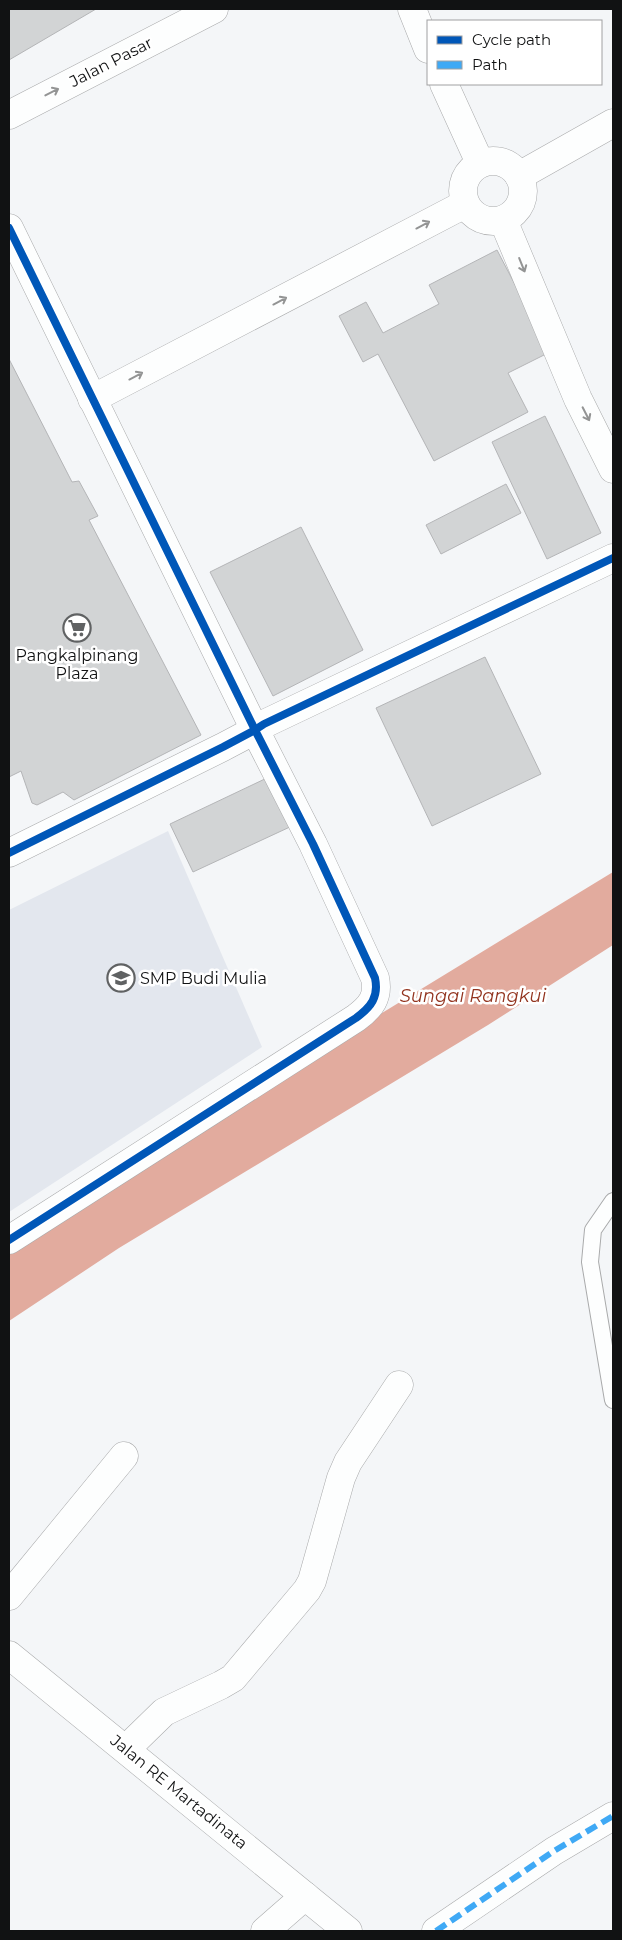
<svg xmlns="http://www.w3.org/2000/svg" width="622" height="1940" viewBox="0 0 622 1940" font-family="Montserrat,sans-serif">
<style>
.built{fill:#e3e7ee}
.water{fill:#e2ab9e}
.building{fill:#d2d4d5;stroke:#b4b5b7}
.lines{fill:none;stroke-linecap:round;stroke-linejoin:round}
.lane-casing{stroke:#a9aaab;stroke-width:18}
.street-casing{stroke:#a9aaab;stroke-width:29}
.lane{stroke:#fdfefe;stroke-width:16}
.street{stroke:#fdfefe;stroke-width:28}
.quiet{stroke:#3fa9f5;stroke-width:6;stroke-dasharray:12 6;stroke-linecap:butt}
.cycleway-casing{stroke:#fff;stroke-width:11}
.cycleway{stroke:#0057b8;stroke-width:8}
.oneway{stroke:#939494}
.labels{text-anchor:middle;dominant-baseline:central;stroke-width:5;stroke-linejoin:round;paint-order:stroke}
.street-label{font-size:16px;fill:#111213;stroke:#fff}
.poi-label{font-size:16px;fill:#111213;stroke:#fff}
.water-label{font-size:18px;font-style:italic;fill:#92331e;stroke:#fff}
</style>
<rect width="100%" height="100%" fill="#f4f6f8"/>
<polygon class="built" points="168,831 262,1047 9,1212 9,910"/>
<polygon class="water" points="613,872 613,945 488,1025 119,1248 9,1321 9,1247 382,1013"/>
<g class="building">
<polygon points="9,9 96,9 9,60"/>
<polygon points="497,250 550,352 508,373 528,412 434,461 378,354 363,362 339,316 366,302 383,333 439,304 429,285"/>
<polygon points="9,359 72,482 79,481 98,516 89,520 201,735 74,800 63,792 37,805 32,803 21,771 9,777"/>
<polygon points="545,416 601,533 547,559 492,442"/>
<polygon points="506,484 521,513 441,554 426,525"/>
<polygon points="301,527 363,650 273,696 210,572"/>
<polygon points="485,657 541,774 432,826 376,708"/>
<polygon points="269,777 292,826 193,872 170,824"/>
</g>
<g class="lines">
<g class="lane-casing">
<polyline id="lane" points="613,1201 593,1230 590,1262 613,1400"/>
</g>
<g class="street-casing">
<g id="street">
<polyline points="412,9 428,49"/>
<polyline points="444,84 480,163"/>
<polyline points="9,115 214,9"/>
<circle cx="493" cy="191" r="30"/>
<polyline points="519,176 613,123"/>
<polyline points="503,220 578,399 613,469"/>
<path d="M9,228L255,730L313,844L375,978C379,997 371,1007 356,1018L9,1240"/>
<polyline points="92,399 465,204"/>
<polyline points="9,853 223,747 255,730 264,724 613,558"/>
<polyline points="9,1596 124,1456"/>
<polyline points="9,1655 348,1931"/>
<polyline points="126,1749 164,1712 221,1685 233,1678 307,1590 312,1581 341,1478 348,1462 399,1385"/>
<polyline points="265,1931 305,1896"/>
<polyline points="436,1931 554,1851 613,1816"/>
</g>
</g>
<use href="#lane" class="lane"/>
<use href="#street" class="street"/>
<polyline class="quiet" points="436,1931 554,1851 613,1816"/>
<g class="cycleway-casing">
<g id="cycleway">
<path d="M9,228L255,730L313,844L375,978C379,997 371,1007 356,1018L9,1240"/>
<polyline points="9,853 223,747 255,730 264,724 613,558"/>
</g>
</g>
<use href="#cycleway" class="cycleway"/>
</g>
<defs><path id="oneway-shaft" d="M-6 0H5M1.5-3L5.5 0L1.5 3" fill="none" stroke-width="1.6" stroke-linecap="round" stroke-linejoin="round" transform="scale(1.25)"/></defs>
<g class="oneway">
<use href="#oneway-shaft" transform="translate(52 92) rotate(-27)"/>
<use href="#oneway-shaft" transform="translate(423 225) rotate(-28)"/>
<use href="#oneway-shaft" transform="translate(522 265) rotate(68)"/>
<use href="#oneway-shaft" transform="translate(280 301) rotate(-28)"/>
<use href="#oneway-shaft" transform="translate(136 376) rotate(-28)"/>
<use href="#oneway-shaft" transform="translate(586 414) rotate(63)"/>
</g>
<defs>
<g id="supermarket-ring" transform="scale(1.4375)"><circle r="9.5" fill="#fff" stroke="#606263" stroke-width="1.5"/><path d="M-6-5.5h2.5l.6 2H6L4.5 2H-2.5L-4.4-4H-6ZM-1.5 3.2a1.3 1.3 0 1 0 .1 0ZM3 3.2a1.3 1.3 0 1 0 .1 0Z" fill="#606263"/></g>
<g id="school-ring" transform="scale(1.4375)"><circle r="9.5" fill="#fff" stroke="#606263" stroke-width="1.5"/><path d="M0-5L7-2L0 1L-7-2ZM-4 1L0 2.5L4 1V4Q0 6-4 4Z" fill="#606263"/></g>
</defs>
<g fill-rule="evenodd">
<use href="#supermarket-ring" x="77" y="628"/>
<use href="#school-ring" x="121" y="978"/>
</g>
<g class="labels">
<g class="street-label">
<text transform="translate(111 62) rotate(-27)">Jalan Pasar</text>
<text transform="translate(179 1792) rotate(39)">Jalan RE Martadinata</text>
</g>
<g class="poi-label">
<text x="77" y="655">Pangkalpinang<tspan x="77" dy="18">Plaza</tspan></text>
<text x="140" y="978" text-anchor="start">SMP Budi Mulia</text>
</g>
<g class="water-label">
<text x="473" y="996">Sungai Rangkui</text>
</g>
</g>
<rect width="622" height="1940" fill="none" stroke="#111213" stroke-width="20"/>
<rect x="427" y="20" width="175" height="65" fill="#ffffff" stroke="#a0a0a1"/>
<rect x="437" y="36" width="25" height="8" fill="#0057b8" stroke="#a0a0a1"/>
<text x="472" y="45" font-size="15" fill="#111213">Cycle path</text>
<rect x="437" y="61" width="25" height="8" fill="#3fa9f5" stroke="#a0a0a1"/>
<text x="472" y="70" font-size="15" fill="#111213">Path</text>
</svg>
